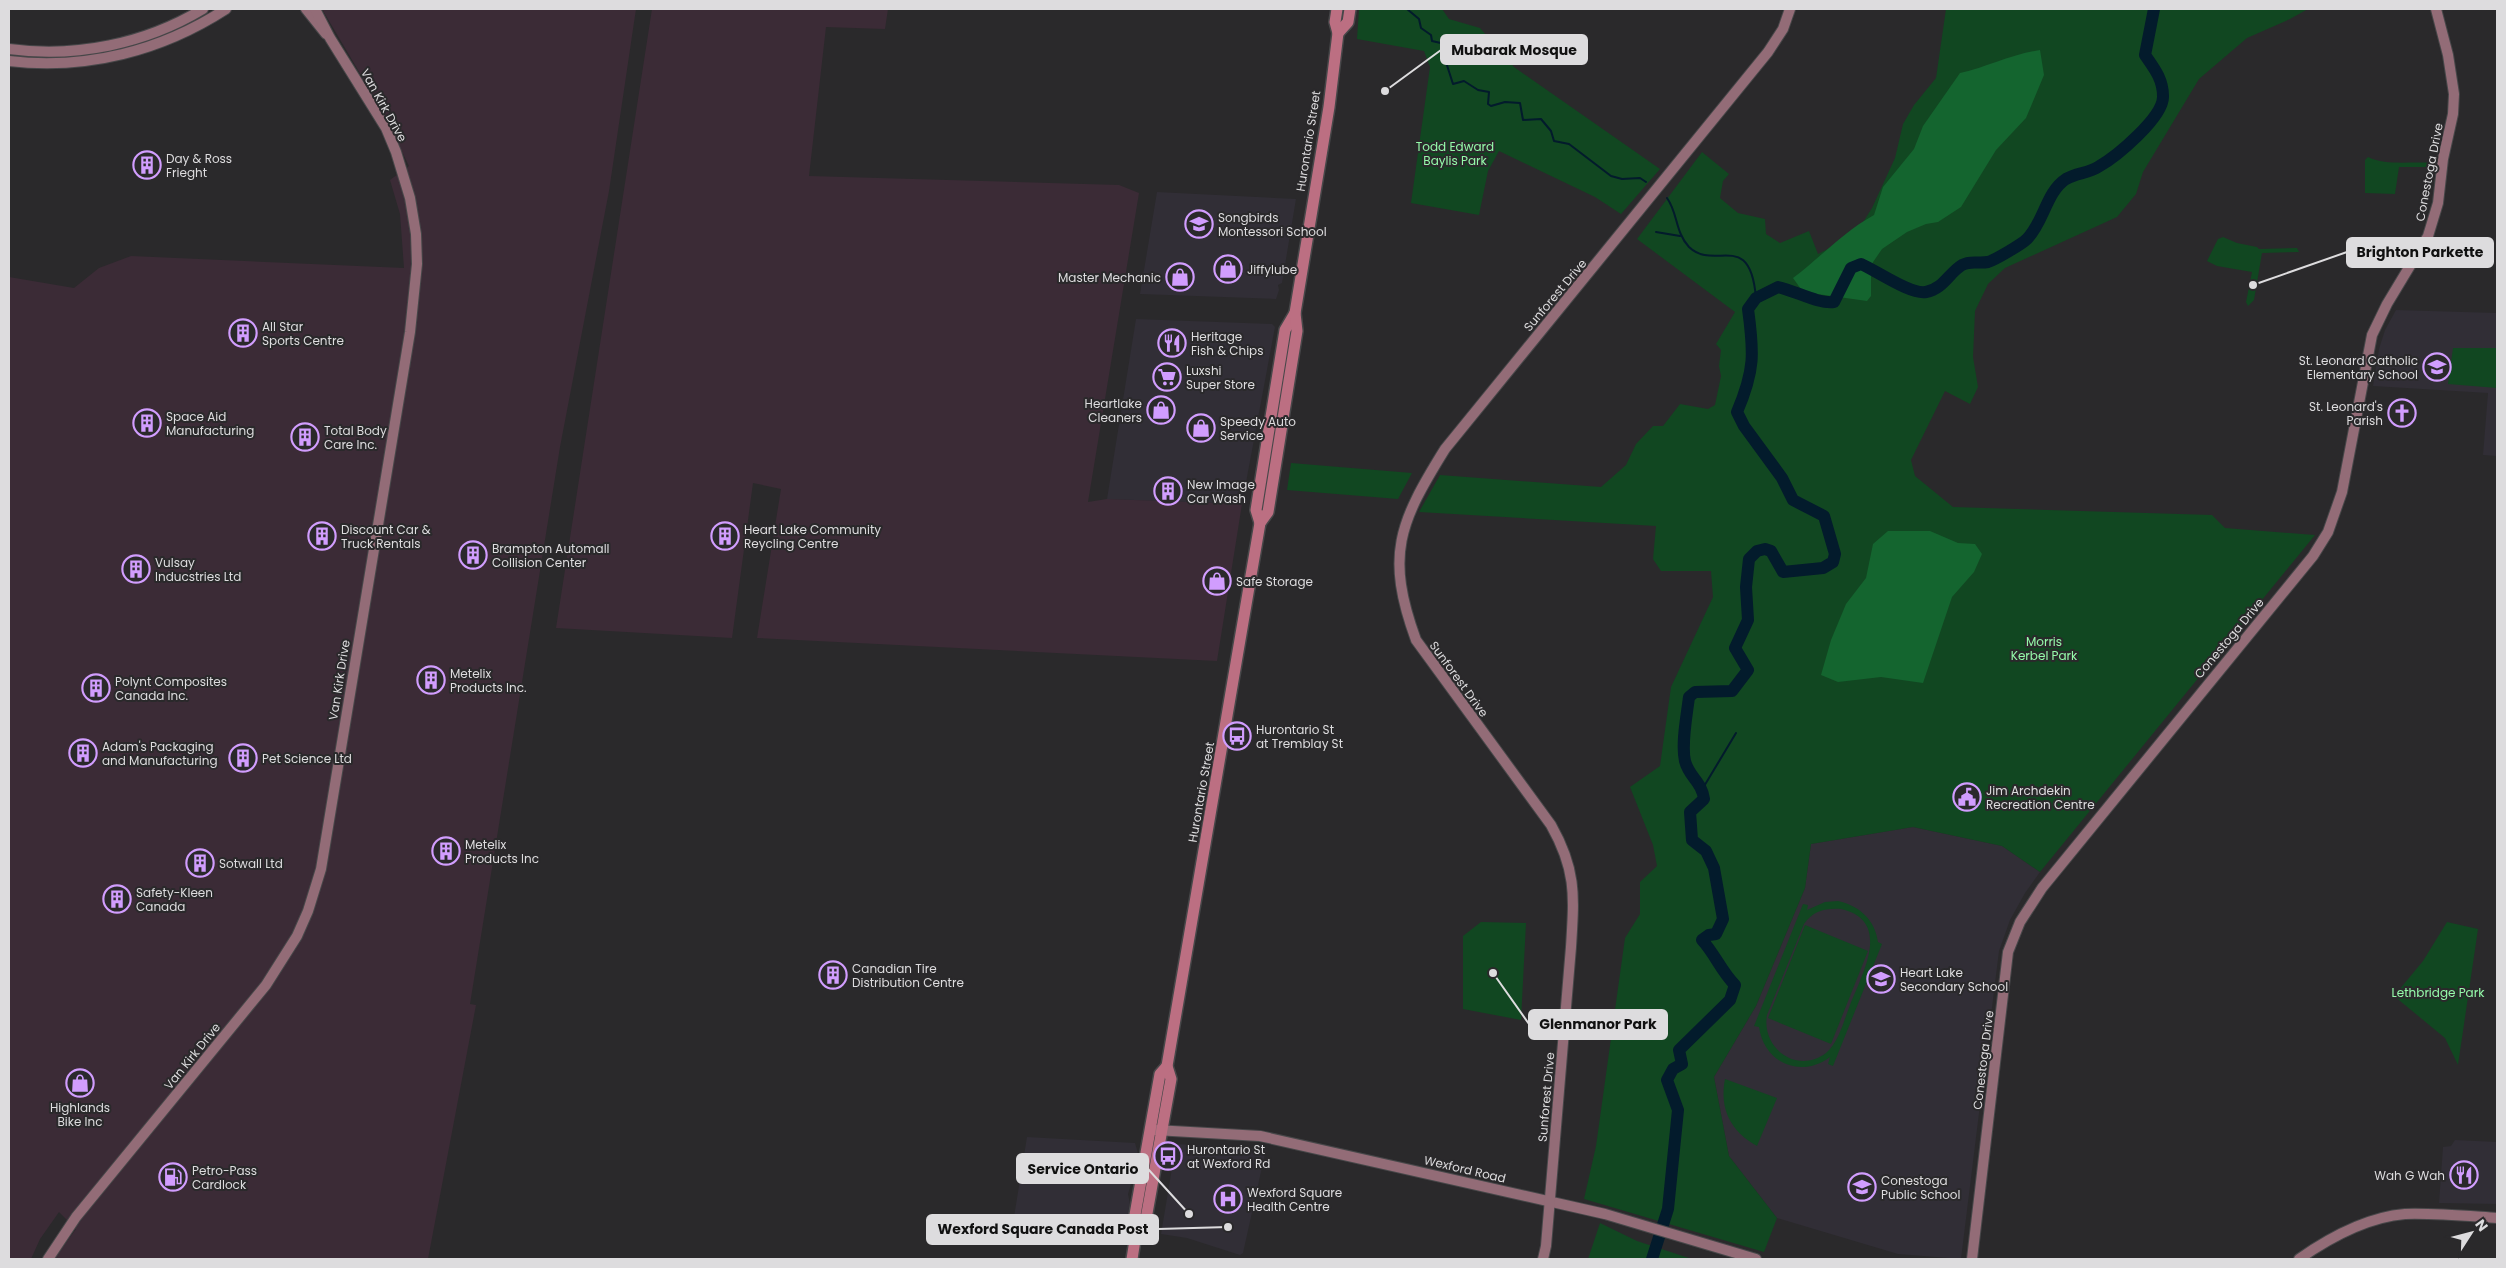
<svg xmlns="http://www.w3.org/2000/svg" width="2506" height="1268" viewBox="0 0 2506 1268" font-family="Poppins,sans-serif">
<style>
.built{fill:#312e36}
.industrial{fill:#3b2b36}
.green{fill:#114721;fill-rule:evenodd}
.forest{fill:#14652f}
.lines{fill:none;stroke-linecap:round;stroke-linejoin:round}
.stream{stroke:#031b2c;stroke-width:2}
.river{stroke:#031b2c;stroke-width:12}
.secondary-casing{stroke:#474749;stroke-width:12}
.primary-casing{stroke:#474749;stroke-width:14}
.secondary{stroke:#936c77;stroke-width:10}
.primary{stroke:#bc6f82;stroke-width:11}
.labels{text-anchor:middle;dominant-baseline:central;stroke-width:4;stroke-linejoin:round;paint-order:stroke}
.street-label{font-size:12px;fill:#dddcde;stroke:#2a292b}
.park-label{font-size:12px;fill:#95faaa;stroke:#2a292b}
.poi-label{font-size:12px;fill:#dddcde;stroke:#2a292b;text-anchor:start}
.leader{fill:none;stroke:#dddcde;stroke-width:2}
.callout-dot{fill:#dddcde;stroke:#2a292b;stroke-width:2}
.callout{fill:#dddcde;stroke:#dddcde;stroke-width:2}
.callout-label{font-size:14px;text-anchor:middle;font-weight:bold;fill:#111}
</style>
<rect width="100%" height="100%" fill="#2a292b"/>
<g class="built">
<polygon points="1157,192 1296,199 1282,283 1278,285 1279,290 1276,299 1140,294"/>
<polygon points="2396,310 2497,313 2497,456 2483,455 2488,393 2373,386 2379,349 2385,330"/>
<polygon points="1136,319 1272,324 1275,327 1242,504 1107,499"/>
<polygon points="1913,827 2002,846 2040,872 2025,893 2010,920 1999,951 1961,1259 1898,1254 1777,1218 1729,1156 1714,1077 1756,1006 1805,888 1811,844"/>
<polygon points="1027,1137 1135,1143 1139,1157 1128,1194 1130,1204 1127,1218 1125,1218 1124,1223 1126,1223 1126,1230 1121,1232 1013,1223"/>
<polygon points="2455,1140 2497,1142 2497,1204 2439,1203 2443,1147 2451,1146"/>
<polygon points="1176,1144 1266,1149 1243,1253 1240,1255 1187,1238 1161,1234"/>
</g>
<g class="industrial">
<polygon points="322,9 636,9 609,191 560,447 470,1004 476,1005 428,1259 54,1259 76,1229 59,1212 40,1239 31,1259 9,1259 9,277 74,288 99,268 131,256 404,268 400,214 390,180 409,166 381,109"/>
<polygon points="652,9 888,9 885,29 826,27 809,176 1119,185 1139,193 1088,502 1107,499 1242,504 1217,661 757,638 781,489 753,483 732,638 556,628"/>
</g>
<g class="green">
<polygon points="1359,9 1442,9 1449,19 1480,28 1514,67 1660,169 1621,214 1595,197 1499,151 1488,171 1479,215 1411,203 1430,67 1424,51 1357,39"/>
<polygon points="1946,9 2308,9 2290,19 2247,38 2199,79 2143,172 2136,194 2117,217 2005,268 1988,284 1975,311 1973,357 1978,387 1970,404 1945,391 1911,460 1915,476 1953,507 2212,515 2225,528 2315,535 2040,872 2002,846 1913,827 1811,844 1805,888 1756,1006 1714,1077 1729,1156 1777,1218 1764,1252 1584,1199 1596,1146 1625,938 1640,914 1640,882 1657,866 1653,845 1630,787 1660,766 1671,687 1713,597 1711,571 1661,571 1653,559 1656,526 1419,512 1440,475 1601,487 1626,465 1636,444 1653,426 1663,426 1680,404 1708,409 1715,405 1721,376 1719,366 1721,350 1716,344 1735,312 1637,239 1702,152 1729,174 1723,181 1720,198 1738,213 1765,219 1766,234 1780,243 1809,231 1818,254 1855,235 1872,208 1895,158 1903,124 1914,105 1936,78"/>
<path d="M2368,157C2387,166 2411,161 2432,163V167H2399L2395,194L2365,193V160Z"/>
<polygon points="2223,237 2237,243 2257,247 2259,249 2297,248 2299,252 2262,253 2254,300 2248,306 2246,302 2252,272 2217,266 2207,261 2218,239"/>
<polygon points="2453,348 2497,348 2497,388 2448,384"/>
<polygon points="1291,463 1412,473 1398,499 1287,490"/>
<path d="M1838,901C1860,906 1875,920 1878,942L1882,944L1833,1066L1828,1064L1830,1057C1801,1079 1764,1063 1759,1027L1754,1026L1803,904L1808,905L1807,910L1825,902ZM1841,909C1893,921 1862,974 1850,1005C1844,1020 1839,1042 1826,1053C1797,1075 1761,1048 1767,1015L1804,924C1813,911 1825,908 1841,909Z"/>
<polygon points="1481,922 1526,923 1521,1020 1463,1009 1463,936"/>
<polygon points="2447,922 2478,929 2458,1065 2445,1038 2394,996 2423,961"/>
<polygon points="1805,925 1868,951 1831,1044 1768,1018"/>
<path d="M1725,1079L1777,1098L1757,1146C1731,1132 1719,1109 1725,1079Z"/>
<polygon points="1600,1223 1637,1241 1692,1259 1588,1259"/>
</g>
<g class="forest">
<path d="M2040,50L2044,75L2026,118L1996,150L1961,207L1938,222L1926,224L1907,232L1882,249L1871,265V296L1867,301L1803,292L1793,278C1821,257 1843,232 1874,215L1883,187L1914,149L1923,126L1960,73C1987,67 2012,54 2040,50Z"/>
<polygon points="1888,531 1930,531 1958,543 1975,544 1982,554 1974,572 1952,597 1923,683 1881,677 1838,682 1821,675 1831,640 1846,604 1866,578 1873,544"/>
</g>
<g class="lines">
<g class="stream">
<polyline points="1407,9 1419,19 1421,28 1431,35 1432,41 1445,44 1451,50 1444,56 1453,84 1464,81 1478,90 1489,92 1488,104 1491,106 1505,102 1520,103 1523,120 1541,119 1551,131 1554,141 1569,144 1611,176 1622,179 1640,178 1646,182"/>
<path d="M1667,198C1678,213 1675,232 1689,247C1715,272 1750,228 1756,298"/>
<polyline points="1656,232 1680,236"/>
<polyline points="1703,788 1736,733"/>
</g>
<path class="river" d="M1652,1259L1668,1209L1678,1110L1667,1080L1673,1069L1682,1064L1679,1050L1730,1000L1735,985C1721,971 1715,954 1702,940L1709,935L1716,934L1723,919L1714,868L1706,851L1692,840L1690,812L1704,799C1702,782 1689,777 1685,761C1681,744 1687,714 1689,697L1695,692L1732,691L1748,670L1735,648L1748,620L1746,587L1749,559L1757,551L1765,549L1771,551L1783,572L1823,568L1833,562L1835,554L1824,516L1793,500L1782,478L1744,426L1737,412C1755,370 1754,353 1748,309L1756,298L1778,287C1796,291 1818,304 1834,302L1851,268L1861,264C1877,271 1911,295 1926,292C1943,289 1949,273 1962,265C1971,260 1978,264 1988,262C1995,260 2022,244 2027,239C2044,222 2046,192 2066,179C2076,173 2089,173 2098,167C2116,157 2164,117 2163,96C2163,79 2154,68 2145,55L2154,9"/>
<g class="secondary-casing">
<g id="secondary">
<polyline points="306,9 326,34"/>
<path d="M9,49C76,58 145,44 203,9"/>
<path d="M9,61C87,70 161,51 226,9"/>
<polyline points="1155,1130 1260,1136 1605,1214 1756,1259"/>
<polyline points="48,1259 76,1217 266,985 297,936 308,911 321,869 410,332 417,264 416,234 410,198 396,152 386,128 330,38 315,9"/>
<path d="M1543,1259L1546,1246L1571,947C1574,897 1577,871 1551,825L1416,640C1385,555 1399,523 1445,449L1768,52L1783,29L1790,9"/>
<polyline points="1972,1259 2008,952 2020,922 2042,888 2313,556 2328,532 2342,492 2372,335 2387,304 2428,236 2438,203 2443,159 2453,114 2454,94 2448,55 2436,9"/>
<path d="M2299,1259C2329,1238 2368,1217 2405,1214C2435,1213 2467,1216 2497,1218"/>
</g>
</g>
<g class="primary-casing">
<g id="primary">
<polyline points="1338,33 1348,22 1350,9"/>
<polyline points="1260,523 1256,510 1285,330 1295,313"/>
<polyline points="1135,1240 1144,1230 1171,1079 1167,1066 1260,523 1268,512 1297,331 1295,313 1329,107 1338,33 1335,22 1337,9"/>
<polyline points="1132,1259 1135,1240 1133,1226 1160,1074 1167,1066"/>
</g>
</g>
<use href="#secondary" class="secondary"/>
<use href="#primary" class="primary"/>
</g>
<defs>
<g id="building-ring" transform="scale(1.4375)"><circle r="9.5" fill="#2a292b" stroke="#d19dfe" stroke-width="1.5"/><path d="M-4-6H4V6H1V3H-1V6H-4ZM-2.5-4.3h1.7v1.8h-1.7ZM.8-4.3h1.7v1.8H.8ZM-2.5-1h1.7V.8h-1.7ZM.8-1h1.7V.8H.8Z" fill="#d19dfe"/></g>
<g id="school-ring" transform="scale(1.4375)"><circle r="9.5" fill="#2a292b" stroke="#d19dfe" stroke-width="1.5"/><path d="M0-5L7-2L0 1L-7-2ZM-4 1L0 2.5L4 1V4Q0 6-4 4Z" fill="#d19dfe"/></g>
<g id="shop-ring" transform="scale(1.4375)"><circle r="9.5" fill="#2a292b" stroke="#d19dfe" stroke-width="1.5"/><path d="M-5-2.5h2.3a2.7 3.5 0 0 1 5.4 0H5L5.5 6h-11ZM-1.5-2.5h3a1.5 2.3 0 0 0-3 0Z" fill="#d19dfe"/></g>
<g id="restaurant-ring" transform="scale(1.4375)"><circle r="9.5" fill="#2a292b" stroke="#d19dfe" stroke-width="1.5"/><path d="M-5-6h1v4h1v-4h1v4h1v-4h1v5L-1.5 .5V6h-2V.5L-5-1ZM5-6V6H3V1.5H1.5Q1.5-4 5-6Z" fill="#d19dfe"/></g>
<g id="supermarket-ring" transform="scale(1.4375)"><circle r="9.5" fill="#2a292b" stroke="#d19dfe" stroke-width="1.5"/><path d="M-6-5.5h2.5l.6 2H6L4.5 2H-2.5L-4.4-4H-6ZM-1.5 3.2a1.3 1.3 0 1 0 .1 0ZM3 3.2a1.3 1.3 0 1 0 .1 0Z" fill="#d19dfe"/></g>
<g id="church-ring" transform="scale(1.4375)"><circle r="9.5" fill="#2a292b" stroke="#d19dfe" stroke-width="1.5"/><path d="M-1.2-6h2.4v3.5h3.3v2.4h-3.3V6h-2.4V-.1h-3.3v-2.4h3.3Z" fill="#d19dfe"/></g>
<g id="bus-ring" transform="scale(1.4375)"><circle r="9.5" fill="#2a292b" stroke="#d19dfe" stroke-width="1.5"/><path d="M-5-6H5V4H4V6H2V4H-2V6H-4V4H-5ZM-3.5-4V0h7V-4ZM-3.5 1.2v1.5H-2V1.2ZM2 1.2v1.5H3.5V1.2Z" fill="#d19dfe"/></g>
<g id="civic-ring" transform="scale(1.4375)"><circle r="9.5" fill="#2a292b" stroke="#d19dfe" stroke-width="1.5"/><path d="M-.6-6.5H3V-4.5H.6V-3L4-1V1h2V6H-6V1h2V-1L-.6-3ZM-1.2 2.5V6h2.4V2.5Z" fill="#d19dfe"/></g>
<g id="fuel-ring" transform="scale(1.4375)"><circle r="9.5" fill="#2a292b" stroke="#d19dfe" stroke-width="1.5"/><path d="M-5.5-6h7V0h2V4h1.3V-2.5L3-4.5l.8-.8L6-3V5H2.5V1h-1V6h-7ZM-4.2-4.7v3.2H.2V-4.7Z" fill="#d19dfe"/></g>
<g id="hospital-ring" transform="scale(1.4375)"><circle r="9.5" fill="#2a292b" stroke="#d19dfe" stroke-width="1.5"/><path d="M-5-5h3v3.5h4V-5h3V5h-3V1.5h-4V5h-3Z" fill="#d19dfe"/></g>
</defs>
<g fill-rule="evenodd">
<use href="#building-ring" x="147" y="165"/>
<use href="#school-ring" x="1199" y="224"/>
<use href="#shop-ring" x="1228" y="269"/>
<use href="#shop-ring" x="1180" y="277"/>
<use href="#building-ring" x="243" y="333"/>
<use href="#restaurant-ring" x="1172" y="343"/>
<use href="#school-ring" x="2437" y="367"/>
<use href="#supermarket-ring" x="1167" y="377"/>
<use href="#shop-ring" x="1161" y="410"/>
<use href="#church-ring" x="2402" y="413"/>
<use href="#building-ring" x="147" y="423"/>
<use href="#shop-ring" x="1201" y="428"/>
<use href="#building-ring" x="305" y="437"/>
<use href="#building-ring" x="1168" y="491"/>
<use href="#building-ring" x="322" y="536"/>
<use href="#building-ring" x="725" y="536"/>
<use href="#building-ring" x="473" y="555"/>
<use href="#building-ring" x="136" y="569"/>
<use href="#shop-ring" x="1217" y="581"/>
<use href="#building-ring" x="431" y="680"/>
<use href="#building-ring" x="96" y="688"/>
<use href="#bus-ring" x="1237" y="736"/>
<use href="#building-ring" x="83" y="753"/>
<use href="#building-ring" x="243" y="758"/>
<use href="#civic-ring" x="1967" y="797"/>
<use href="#building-ring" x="446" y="851"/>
<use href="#building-ring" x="200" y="863"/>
<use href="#building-ring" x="117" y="899"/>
<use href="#building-ring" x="833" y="975"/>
<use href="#school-ring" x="1881" y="979"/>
<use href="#shop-ring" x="80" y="1083"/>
<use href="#bus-ring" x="1168" y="1156"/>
<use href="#restaurant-ring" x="2464" y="1175"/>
<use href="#fuel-ring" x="173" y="1177"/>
<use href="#school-ring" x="1862" y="1187"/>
<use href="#hospital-ring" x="1228" y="1199"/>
</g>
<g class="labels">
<g class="street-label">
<text transform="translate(384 105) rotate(61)">Van Kirk Drive</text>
<text transform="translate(1308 141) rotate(-81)">Hurontario Street</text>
<text transform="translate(2429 172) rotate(-79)">Conestoga Drive</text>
<text transform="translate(1555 295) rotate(-50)">Sunforest Drive</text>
<text transform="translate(2229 638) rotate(-50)">Conestoga Drive</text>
<text transform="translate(1459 679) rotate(54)">Sunforest Drive</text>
<text transform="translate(339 680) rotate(-81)">Van Kirk Drive</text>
<text transform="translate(1201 792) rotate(-80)">Hurontario Street</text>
<text transform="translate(192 1056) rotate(-51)">Van Kirk Drive</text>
<text transform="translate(1983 1060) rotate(-83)">Conestoga Drive</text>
<text transform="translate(1546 1097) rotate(-85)">Sunforest Drive</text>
<text transform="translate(1465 1169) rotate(13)">Wexford Road</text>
</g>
<g class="park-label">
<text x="1455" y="146">Todd Edward<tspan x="1455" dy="14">Baylis Park</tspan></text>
<text x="2044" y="641">Morris<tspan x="2044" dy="14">Kerbel Park</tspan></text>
<text x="2438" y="992">Lethbridge Park</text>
</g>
<g class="poi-label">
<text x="166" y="158">Day &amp; Ross<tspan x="166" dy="14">Frieght</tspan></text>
<text x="1218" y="217">Songbirds<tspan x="1218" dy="14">Montessori School</tspan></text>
<text x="1247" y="269">Jiffylube</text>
<text x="1161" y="277" text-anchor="end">Master Mechanic</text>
<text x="262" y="326">All Star<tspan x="262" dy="14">Sports Centre</tspan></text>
<text x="1191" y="336">Heritage<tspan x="1191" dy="14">Fish &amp; Chips</tspan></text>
<text x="2418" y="360" text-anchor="end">St. Leonard Catholic<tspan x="2418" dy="14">Elementary School</tspan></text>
<text x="1186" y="370">Luxshi<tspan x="1186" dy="14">Super Store</tspan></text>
<text x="1142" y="403" text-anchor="end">Heartlake<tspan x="1142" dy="14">Cleaners</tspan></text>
<text x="2383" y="406" text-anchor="end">St. Leonard's<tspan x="2383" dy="14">Parish</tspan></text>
<text x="166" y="416">Space Aid<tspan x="166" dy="14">Manufacturing</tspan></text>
<text x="1220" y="421">Speedy Auto<tspan x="1220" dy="14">Service</tspan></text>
<text x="324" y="430">Total Body<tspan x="324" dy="14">Care Inc.</tspan></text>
<text x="1187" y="484">New Image<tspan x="1187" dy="14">Car Wash</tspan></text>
<text x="341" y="529">Discount Car &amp;<tspan x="341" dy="14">Truck Rentals</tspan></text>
<text x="744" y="529">Heart Lake Community<tspan x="744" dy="14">Reycling Centre</tspan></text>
<text x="492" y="548">Brampton Automall<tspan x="492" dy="14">Collision Center</tspan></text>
<text x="155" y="562">Vulsay<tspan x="155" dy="14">Inducstries Ltd</tspan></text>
<text x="1236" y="581">Safe Storage</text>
<text x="450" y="673">Metelix<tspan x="450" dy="14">Products Inc.</tspan></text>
<text x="115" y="681">Polynt Composites<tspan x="115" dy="14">Canada Inc.</tspan></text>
<text x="1256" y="729">Hurontario St<tspan x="1256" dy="14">at Tremblay St</tspan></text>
<text x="102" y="746">Adam's Packaging<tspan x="102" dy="14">and Manufacturing</tspan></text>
<text x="262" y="758">Pet Science Ltd</text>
<text x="1986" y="790">Jim Archdekin<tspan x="1986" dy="14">Recreation Centre</tspan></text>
<text x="465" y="844">Metelix<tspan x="465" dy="14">Products Inc</tspan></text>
<text x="219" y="863">Sotwall Ltd</text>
<text x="136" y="892">Safety-Kleen<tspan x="136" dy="14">Canada</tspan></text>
<text x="852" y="968">Canadian Tire<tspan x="852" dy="14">Distribution Centre</tspan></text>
<text x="1900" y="972">Heart Lake<tspan x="1900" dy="14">Secondary School</tspan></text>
<text x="80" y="1107" text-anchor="middle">Highlands<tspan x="80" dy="14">Bike Inc</tspan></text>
<text x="1187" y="1149">Hurontario St<tspan x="1187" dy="14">at Wexford Rd</tspan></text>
<text x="192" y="1170">Petro-Pass<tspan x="192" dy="14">Cardlock</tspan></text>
<text x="2445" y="1175" text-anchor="end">Wah G Wah</text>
<text x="1881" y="1180">Conestoga<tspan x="1881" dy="14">Public School</tspan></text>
<text x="1247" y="1192">Wexford Square<tspan x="1247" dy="14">Health Centre</tspan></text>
</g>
</g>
<path class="leader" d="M1385 91L1441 50M2253 285L2347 252M1493 973L1529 1024M1189 1214L1148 1169M1228 1227L1158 1229"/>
<g class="callout-dot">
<circle cx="1385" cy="91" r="5"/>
<circle cx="2253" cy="285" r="5"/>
<circle cx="1493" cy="973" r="5"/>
<circle cx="1189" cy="1214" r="5"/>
<circle cx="1228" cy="1227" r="5"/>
</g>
<g class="callout">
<rect x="1441" y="35" width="146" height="29" rx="5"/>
<rect x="2347" y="238" width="146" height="29" rx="5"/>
<rect x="1529" y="1010" width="138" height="29" rx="5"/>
<rect x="1017" y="1154" width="131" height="29" rx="5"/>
<rect x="927" y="1215" width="231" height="29" rx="5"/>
</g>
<g class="callout-label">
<text x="1514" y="55">Mubarak Mosque</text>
<text x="2420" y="257">Brighton Parkette</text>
<text x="1598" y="1029">Glenmanor Park</text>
<text x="1083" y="1174">Service Ontario</text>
<text x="1043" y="1234">Wexford Square Canada Post</text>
</g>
<rect width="2506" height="1268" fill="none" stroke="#dddcde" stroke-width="20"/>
<g transform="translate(2471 1233) rotate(54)" stroke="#2a292b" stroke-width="4" paint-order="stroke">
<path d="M0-4L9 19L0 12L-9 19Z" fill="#dddcde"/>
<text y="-8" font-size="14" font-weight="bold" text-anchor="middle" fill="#dddcde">N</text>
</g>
</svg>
